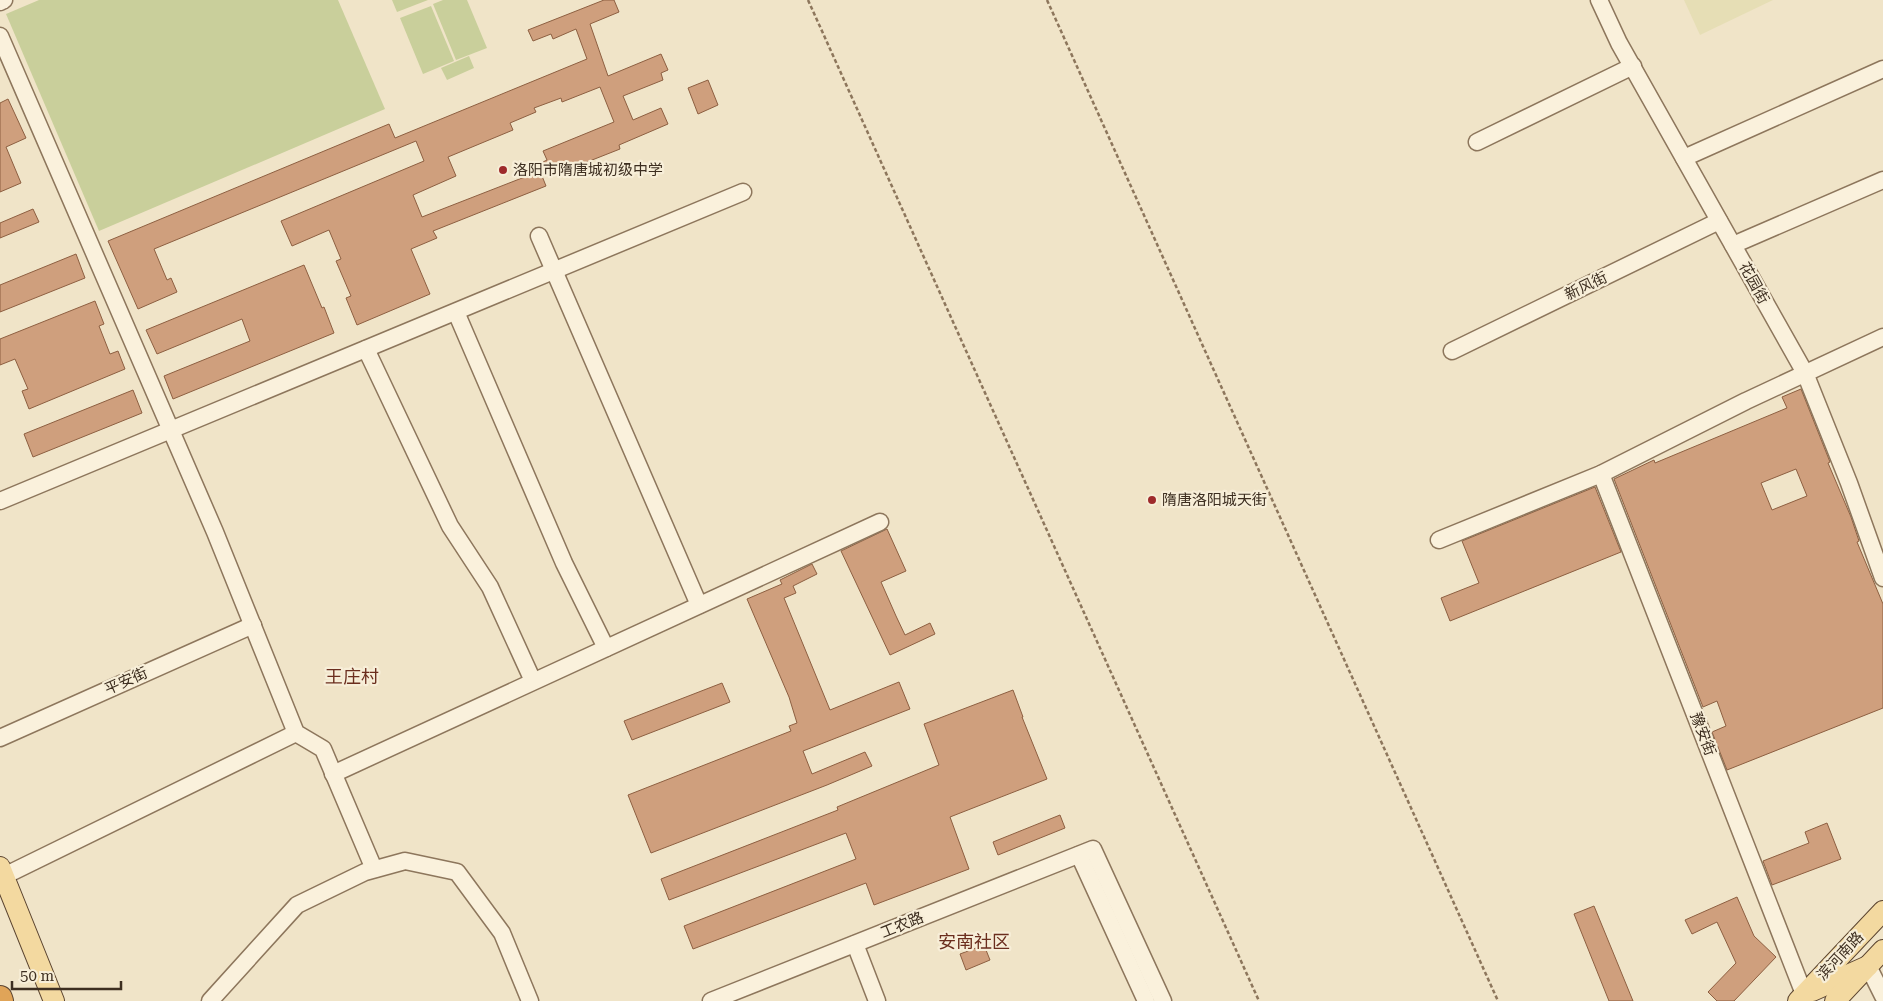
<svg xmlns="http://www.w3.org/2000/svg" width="1883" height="1001" viewBox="0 0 1883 1001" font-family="'Roboto Serif','Noto Sans SC',serif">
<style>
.farmland{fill:#e6deb5}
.green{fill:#c9cf9b}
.building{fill:#cf9f7d;stroke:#8d5f41;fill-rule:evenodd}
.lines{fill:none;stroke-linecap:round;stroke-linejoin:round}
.minor-casing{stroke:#8d765c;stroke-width:19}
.major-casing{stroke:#5b4430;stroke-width:22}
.highway-casing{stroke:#5b4430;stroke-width:26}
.path{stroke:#8d765c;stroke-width:2.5;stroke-dasharray:4 2.5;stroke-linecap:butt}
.minor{stroke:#faf1dc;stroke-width:16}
.major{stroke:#f3d9a0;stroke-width:20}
.highway{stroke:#e0a458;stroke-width:24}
.poi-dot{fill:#9e2a2b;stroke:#f7eed8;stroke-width:2}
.labels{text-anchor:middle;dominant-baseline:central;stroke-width:4.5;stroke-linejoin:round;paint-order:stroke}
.poi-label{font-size:15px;fill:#3d2e20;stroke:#f7eed8;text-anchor:start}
.street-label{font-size:15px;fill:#3d2e20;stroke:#f7eed8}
.quarter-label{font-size:18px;fill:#6b2e1e;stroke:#f7eed8}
</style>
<rect width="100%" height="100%" fill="#f0e4c8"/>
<polygon class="farmland" points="1684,0 1773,0 1700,35"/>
<g class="green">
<polygon points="39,0 338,0 385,109 99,231 6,14"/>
<polygon points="392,0 428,0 397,12"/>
<polygon points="443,0 467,0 487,48 456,60 433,4"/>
<polygon points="431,6 454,61 423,74 400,18"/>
<polygon points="469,56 474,68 447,80 441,68"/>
</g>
<g class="building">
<polygon points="604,0 614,0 619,12 590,24 608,76 661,54 668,70 661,73 663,80 623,96 633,120 661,108 668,124 619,145 620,149 549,177 543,162 547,160 543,151 614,122 600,87 562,102 561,98 534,108 536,112 510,123 513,130 448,157 456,176 413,195 422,217 540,171 546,186 433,231 437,238 411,249 430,294 357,325 346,298 351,296 336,261 341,259 329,230 292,246 281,221 424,161 416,141 154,249 167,280 171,278 177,292 138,309 108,241 389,124 395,138 587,59 576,29 553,39 551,34 533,41 528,30"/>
<polygon points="708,80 718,105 698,114 688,88"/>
<polygon points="8,99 26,138 6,147 21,183 0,192 0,103"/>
<polygon points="33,209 39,222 0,238 0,223"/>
<polygon points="76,254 85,278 0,312 0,285"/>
<polygon points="304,265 322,308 324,307 334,333 173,399 164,376 250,341 242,319 157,354 146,330"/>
<polygon points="95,301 104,324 99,326 110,354 118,351 125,369 29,409 22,391 28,389 15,359 0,365 0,339"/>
<path d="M1801,389L1830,462L1828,463L1851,517L1859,541L1857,542L1883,604V708L1727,770L1712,732L1726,726L1717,701L1703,707L1614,479L1654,460L1655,463L1787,408L1782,397ZM1796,469L1807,496L1772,510L1761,483Z"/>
<polygon points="133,390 142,413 33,457 24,434"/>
<polygon points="1595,487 1621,552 1450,621 1441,598 1479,583 1462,541"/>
<polygon points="887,529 906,571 881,582 896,616 905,635 930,623 935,634 890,655 841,551"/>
<polygon points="812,564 817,574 793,586 796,593 784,598 830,710 899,682 910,709 803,751 812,774 865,752 872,766 827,785 651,853 628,795 791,731 789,726 797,723 789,697 747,599 782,584 780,580"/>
<polygon points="722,683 730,702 632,740 624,721"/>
<polygon points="1013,690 1023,717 1022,717 1047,779 950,817 969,869 874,905 866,883 693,949 684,926 856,859 846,833 669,900 661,879 838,810 837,807 939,765 924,724"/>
<polygon points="1060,815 1065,828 998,855 993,842"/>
<polygon points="1827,823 1841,859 1772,885 1763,861 1809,843 1805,832"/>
<polygon points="1737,897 1754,936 1776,957 1734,1001 1717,1001 1708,992 1736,963 1717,922 1692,934 1685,920"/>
<polygon points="1594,906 1633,1001 1609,1001 1574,914"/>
<polygon points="984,945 990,960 966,970 960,954"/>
</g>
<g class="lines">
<g class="minor-casing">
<g id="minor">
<polyline points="1599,0 1619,43 1805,373 1849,483 1883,578"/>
<polyline points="0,2 4,0"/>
<polyline points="0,36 215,532 296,733 323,749 374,869"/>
<polyline points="1477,142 1633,66"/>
<polyline points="1684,158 1883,69"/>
<polyline points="539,236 699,605"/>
<polyline points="1733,245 1883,180"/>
<polyline points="456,312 564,563 606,648"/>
<polyline points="366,349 450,526 490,587 533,681"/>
<polyline points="1452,351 1719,221"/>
<polyline points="1601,474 1804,994"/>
<polyline points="0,501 743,192"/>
<polyline points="1439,540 1601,474 1746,401 1883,337"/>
<polyline points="0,738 253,625"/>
<polyline points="333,774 880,522"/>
<polyline points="1079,855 1146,1001"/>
<polyline points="4,876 296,733"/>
<polyline points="855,944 877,1001"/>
<polyline points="1868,966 1883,996"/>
<polyline points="210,1001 297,905 365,872 405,861 457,872 502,933 530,1001"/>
<polyline points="711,1001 1093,849 1163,1001"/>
</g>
</g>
<g class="major-casing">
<g id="major">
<polyline points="0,867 54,1001"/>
<polyline points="1812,991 1868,966"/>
<polyline points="1798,1001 1883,911"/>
<polyline points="1835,1001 1883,950"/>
</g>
</g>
<g class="highway-casing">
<polyline id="highway" points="0,998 1,1001"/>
</g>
<g class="path">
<polyline points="808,0 1259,1001"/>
<polyline points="1047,0 1498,1001"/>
</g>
<use href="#minor" class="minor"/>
<use href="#major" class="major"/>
<use href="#highway" class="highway"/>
</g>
<g class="poi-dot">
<circle cx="503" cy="170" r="5"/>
<circle cx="1152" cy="500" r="5"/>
</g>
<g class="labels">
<g class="poi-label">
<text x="513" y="170">洛阳市隋唐城初级中学</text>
<text x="1162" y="500">隋唐洛阳城天街</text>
</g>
<g class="street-label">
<text transform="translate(1754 283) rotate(61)">花园街</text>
<text transform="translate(1586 286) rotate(-26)">新风街</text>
<text transform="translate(126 681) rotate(-24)">平安街</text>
<text transform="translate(1703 734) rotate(69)">豫安街</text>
<text transform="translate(902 925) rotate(-22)">工农路</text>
<text transform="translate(1840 956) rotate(-47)">滨河南路</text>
</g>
<g class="quarter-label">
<text x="352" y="676">王庄村</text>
<text x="974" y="941">安南社区</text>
</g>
</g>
<path d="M12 981v8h109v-8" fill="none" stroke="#3d2e20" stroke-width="2.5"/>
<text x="20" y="981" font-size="15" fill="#3d2e20" stroke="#f7eed8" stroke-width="4" paint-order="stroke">50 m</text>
</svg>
